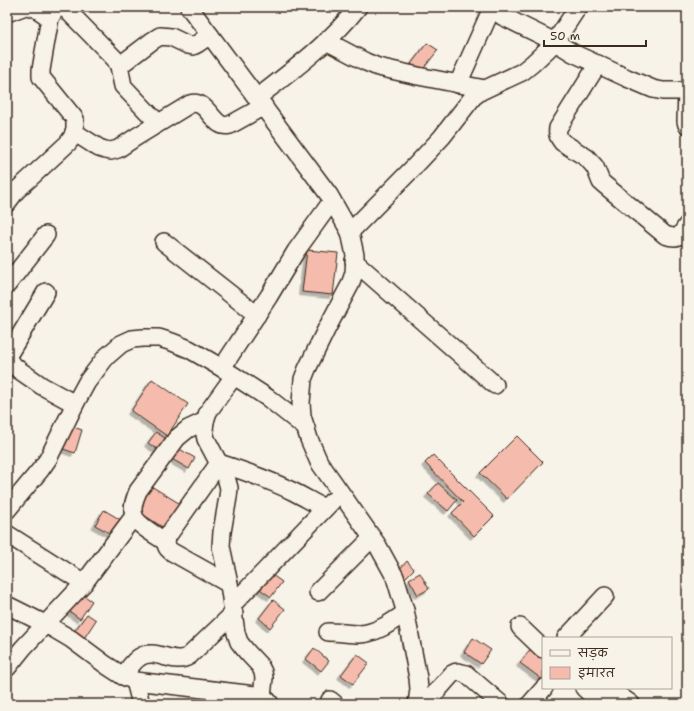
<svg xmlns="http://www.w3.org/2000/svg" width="694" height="711" viewBox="0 0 694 711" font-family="'Shantell Sans','Playpen Sans Deva',sans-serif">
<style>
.building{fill:#f5bcad;stroke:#3b2a1e;filter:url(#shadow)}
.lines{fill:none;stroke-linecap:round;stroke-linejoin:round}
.minor-casing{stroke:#3b2a1e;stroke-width:20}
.minor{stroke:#f7f3e8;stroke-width:17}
</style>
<defs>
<filter id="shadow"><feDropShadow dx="-3.5" dy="3.5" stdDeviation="0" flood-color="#0004"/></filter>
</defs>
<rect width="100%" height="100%" fill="#f7f3e8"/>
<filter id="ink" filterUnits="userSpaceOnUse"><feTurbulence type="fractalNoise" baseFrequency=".025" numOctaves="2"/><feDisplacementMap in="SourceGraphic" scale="8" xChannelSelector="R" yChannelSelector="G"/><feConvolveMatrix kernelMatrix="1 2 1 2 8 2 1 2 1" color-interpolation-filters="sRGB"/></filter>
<g filter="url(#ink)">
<g class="building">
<polygon points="427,43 438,50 421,72 411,64"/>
<polygon points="307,250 338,253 333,295 302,292"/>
<polygon points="152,379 188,404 167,436 131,411"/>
<polygon points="68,425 82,430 75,453 60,448"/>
<polygon points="156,432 169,441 161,452 148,443"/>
<polygon points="517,436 543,462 507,499 480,473"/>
<polygon points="176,447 195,458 189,469 170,458"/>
<polygon points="433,455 494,516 474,536 452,513 463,502 425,463"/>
<polygon points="438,483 457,500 448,511 428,494"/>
<polygon points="151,486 182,505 167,530 136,510"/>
<polygon points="104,510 121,520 113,535 95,525"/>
<polygon points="407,561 414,569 404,579 397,572"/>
<polygon points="268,572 282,582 271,597 257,587"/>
<polygon points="420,573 429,589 418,595 409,579"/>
<polygon points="77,591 92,601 80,619 65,608"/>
<polygon points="273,600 285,609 270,628 259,618"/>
<polygon points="87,614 96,620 83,640 73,633"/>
<polygon points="473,638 491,650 481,664 464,652"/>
<polygon points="532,647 543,656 543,680 520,663"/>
<polygon points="314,648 329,661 321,671 306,659"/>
<polygon points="357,654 369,663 353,684 341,675"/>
</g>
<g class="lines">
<g class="minor-casing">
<g id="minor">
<polyline points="30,7 35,8 50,18"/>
<polyline points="64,7 115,59 119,66 123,86 158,123"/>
<polyline points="189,7 329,195 350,232 355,255 354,273 350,285 326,330 307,369 303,379 301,403 302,416 309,439 319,462 378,546 395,577 405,610 418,678 419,689 417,704"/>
<polyline points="491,7 502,16 555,42 573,53 627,78 653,89 663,91 687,91"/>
<polyline points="7,13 23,7"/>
<polyline points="326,41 366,62 378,67 418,76 485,89"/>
<path d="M598,64L558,128C557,134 558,137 562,142L587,158L595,167L601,182L665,235C679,240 680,236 687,225"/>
<polyline points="119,66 152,41 160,36 171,37 188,45 193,46 197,44 210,35"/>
<polyline points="458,84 492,8"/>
<polyline points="687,91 686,121 687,125"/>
<path d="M257,98C293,70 330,43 358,7"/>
<path d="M74,132L99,148L105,150L111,151L118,149L136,137L190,104C204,99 210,118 220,124C223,126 226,126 230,125L264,106"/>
<polyline points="7,203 16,191 68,143 73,136 75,129 75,119 41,77 41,70 44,52 50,18 57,7"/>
<polyline points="350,232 414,167 442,137 473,97 481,91 522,72 532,64 548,49 555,42 578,7"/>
<polyline points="164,242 257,315"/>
<polyline points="354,261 495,385"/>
<polyline points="7,285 46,235"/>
<polyline points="7,357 46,292"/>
<polyline points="7,360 19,370 42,386 75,404"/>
<polyline points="222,368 269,296 296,251 332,201"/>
<polyline points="234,376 208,412 205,421 204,430 206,439 226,477 229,488 228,497 222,532 221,546 229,584 236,633 239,642 247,652 260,666 263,672 264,678 262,697"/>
<polyline points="7,510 41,469 48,459 75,404 87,382 106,357 121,344 132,339 143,338 159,338 172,342 189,349 222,368 268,398 306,428"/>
<polyline points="7,534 84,583"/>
<path d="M166,542C157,536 137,525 134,516C131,508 135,498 138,491L177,438L188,429L205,421"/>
<path d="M229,584L172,552C166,548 165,545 167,537L219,463C244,471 270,480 294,492C304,497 314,503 324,508"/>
<polyline points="318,592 372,538"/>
<path d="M7,605L49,626L71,639L106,665L123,676L135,681L255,695C261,697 267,698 270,704"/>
<polyline points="232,605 332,501"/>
<polyline points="520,627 543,649"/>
<path d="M328,632C339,632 349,634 360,634C377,633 392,622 405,613"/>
<polyline points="566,638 605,596"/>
<polyline points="7,668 23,648 84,583 134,516"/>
<path d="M123,676C128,670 133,661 140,657C155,647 174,666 189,656L234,613"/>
<polyline points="135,681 141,704"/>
<polyline points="584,688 598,701"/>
<polyline points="330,700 335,704"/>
<path d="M418,701L430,699L452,674C457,671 460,672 466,674L501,704"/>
<polyline points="530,704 544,688"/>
<polyline points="596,704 605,694 610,692 621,697 631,704"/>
</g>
</g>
<use href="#minor" class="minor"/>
</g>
</g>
<rect width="694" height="711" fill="none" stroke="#f7f3e8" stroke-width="24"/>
<rect x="12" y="12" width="670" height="687" fill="none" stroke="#3b2a1e" stroke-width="1.5" filter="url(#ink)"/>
<rect x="542" y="637" width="130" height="52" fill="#f7f3e8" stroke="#aca397"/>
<rect x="550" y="650" width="20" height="6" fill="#f7f3e8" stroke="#aca397"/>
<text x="578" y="657" font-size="12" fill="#3b2a1e">सड़क</text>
<rect x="550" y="667" width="20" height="12" fill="#f5bcad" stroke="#aca397"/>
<text x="578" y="677" font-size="12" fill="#3b2a1e">इमारत</text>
<path d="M544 40v6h102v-6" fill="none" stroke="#3b2a1e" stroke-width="2"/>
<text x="550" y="40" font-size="12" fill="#3b2a1e" stroke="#f7f3e8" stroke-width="3" paint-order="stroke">50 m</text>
</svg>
